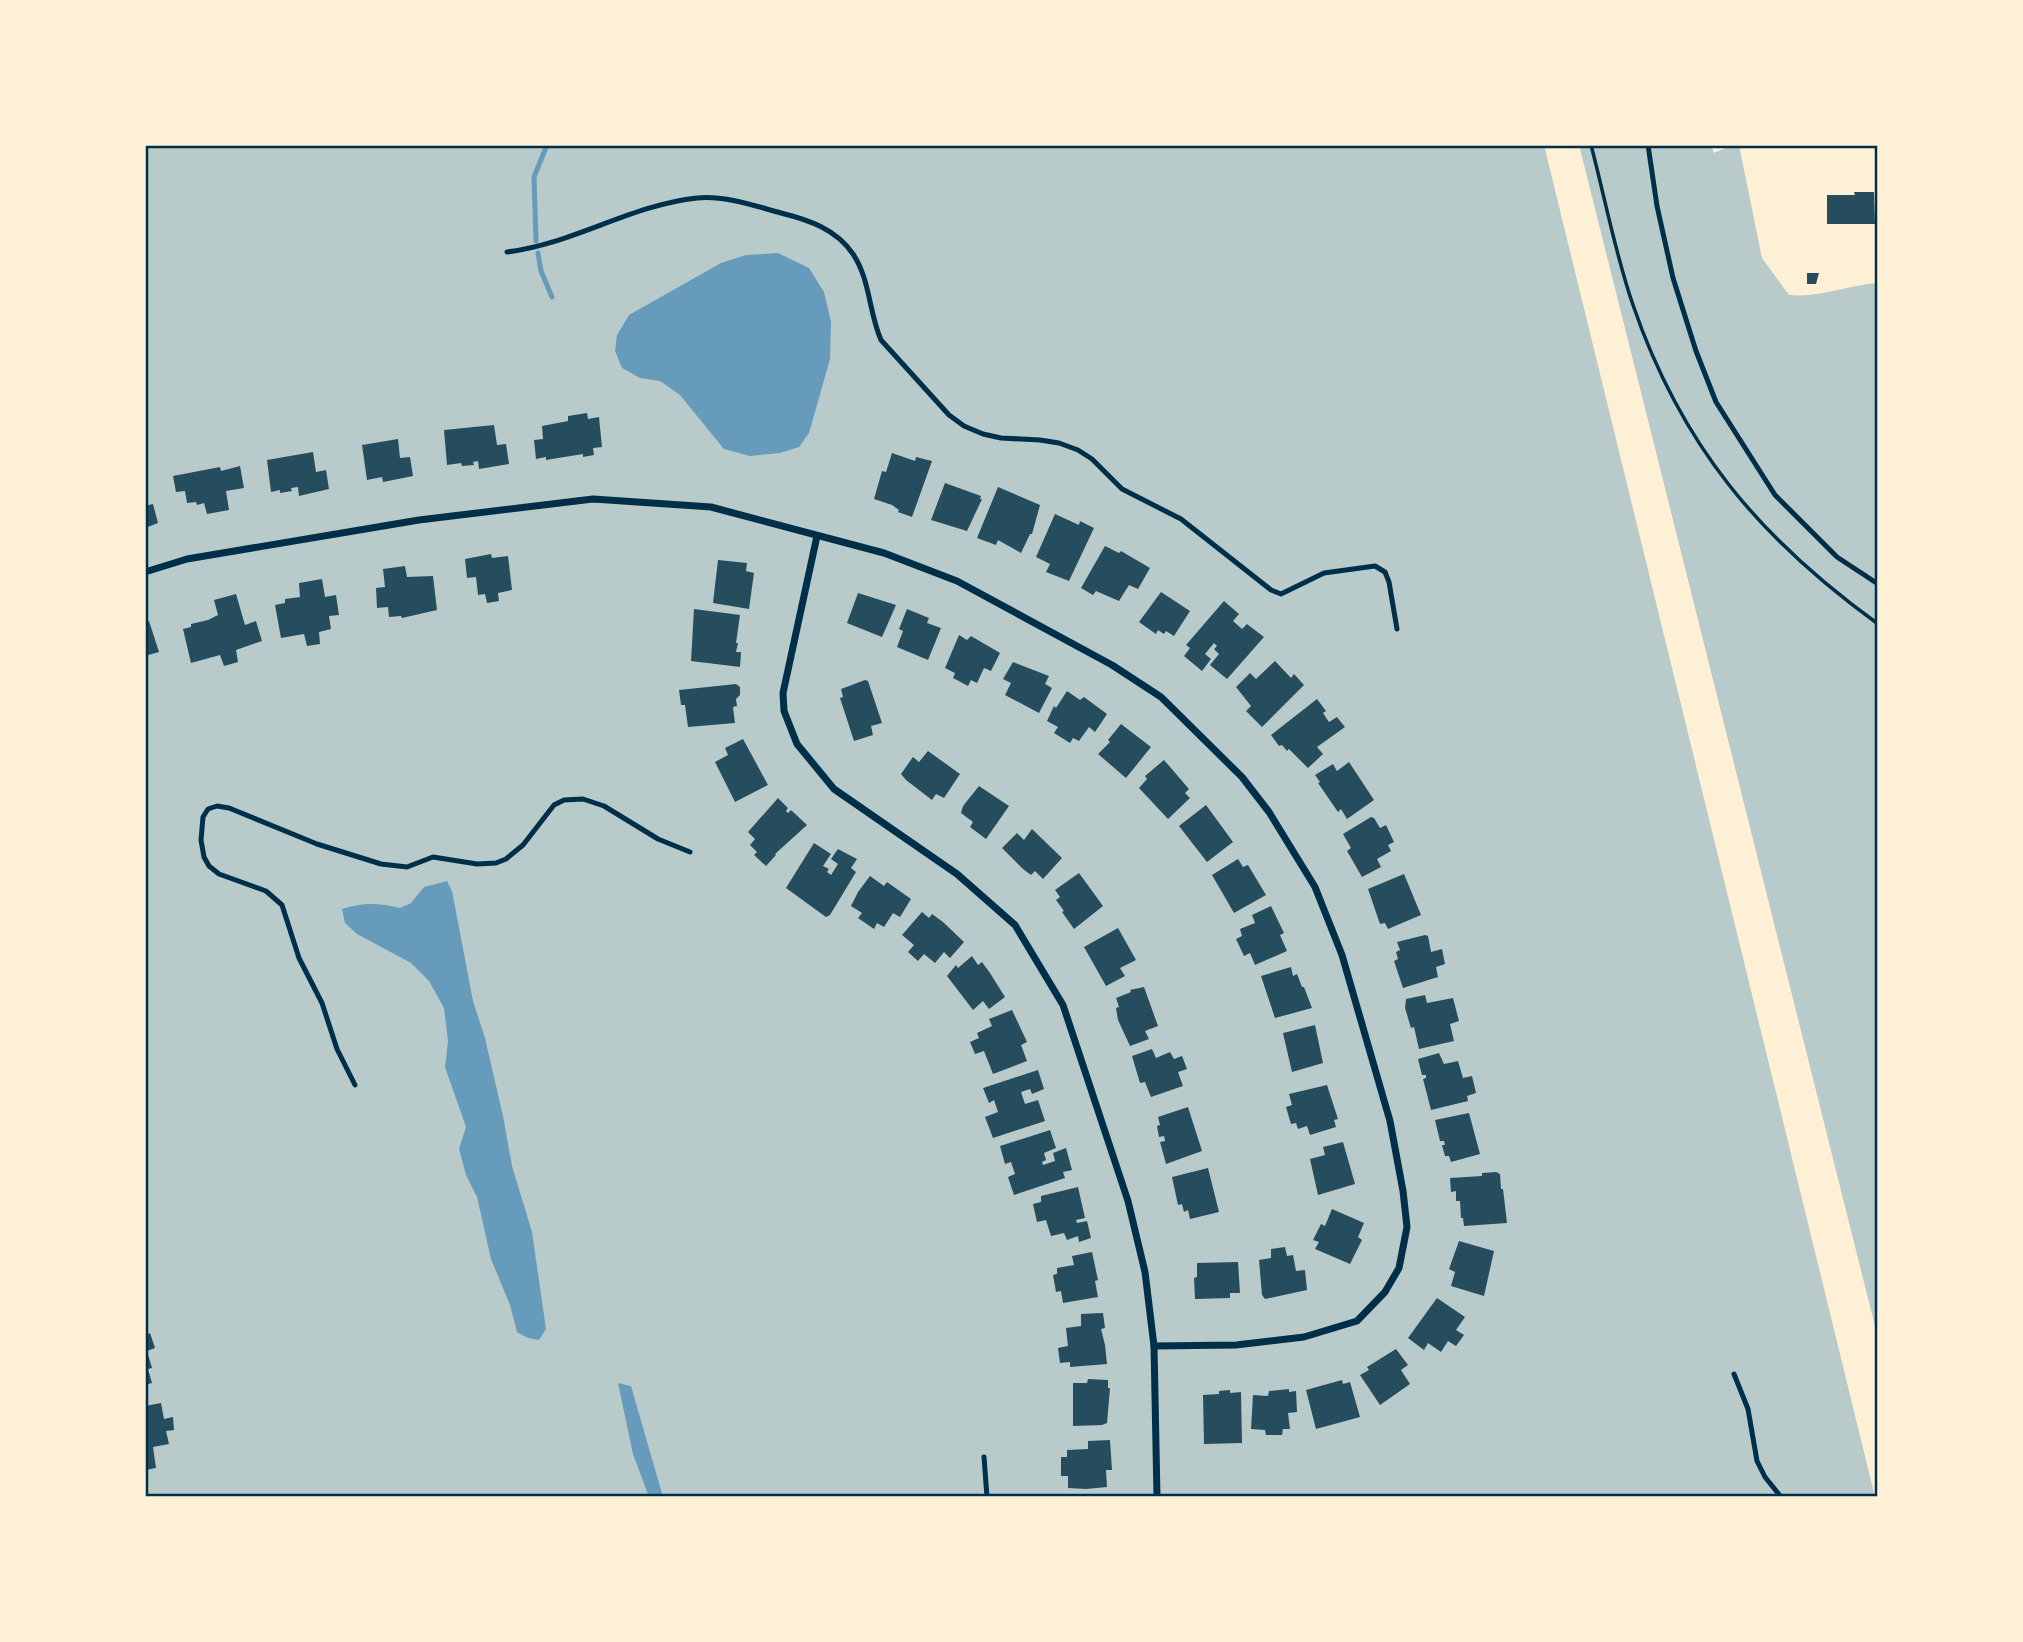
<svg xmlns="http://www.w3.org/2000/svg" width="2023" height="1642" viewBox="0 0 2023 1642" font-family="Inter,sans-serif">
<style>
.green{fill:#b9caca}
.water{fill:#669bbc}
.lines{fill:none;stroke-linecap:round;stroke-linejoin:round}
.stream{stroke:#669bbc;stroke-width:5}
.building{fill:#264d5e}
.path{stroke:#003049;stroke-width:3.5}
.service{stroke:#003049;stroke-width:5}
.minor{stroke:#003049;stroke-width:7}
.neatline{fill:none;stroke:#003049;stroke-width:2.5}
</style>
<rect width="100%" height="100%" fill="#fdf0d5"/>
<g class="green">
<polygon points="145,145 1544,145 1875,1497 145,1497"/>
<path d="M1579,145H1711L1714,153L1733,145H1739L1762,258L1789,295C1819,298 1848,285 1878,283V1338Z"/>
</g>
<g class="water">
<polygon points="778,253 809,268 824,292 831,322 830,359 809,433 799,447 780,453 750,456 724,449 680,395 660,381 640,378 622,368 615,351 617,335 629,315 721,263 746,255"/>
<path d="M447,881L452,891L473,1001L485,1038L503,1116L512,1166L532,1232L546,1329L539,1340L528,1338L517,1332L510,1305L491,1259L477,1197L466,1175L459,1149L466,1127L445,1067L448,1041L444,1008L429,981L411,963L357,934L345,923L342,909C364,902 379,903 400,908L411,903L424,887Z"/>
<polygon points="618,1383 631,1386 663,1497 649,1497 633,1454"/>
</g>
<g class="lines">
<g class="stream">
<polyline points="536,241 534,177 547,145"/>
<polyline points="538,253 541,271 552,297"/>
</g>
</g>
<g class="building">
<polygon points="1854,192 1874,192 1875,224 1827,224 1827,195 1855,195"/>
<polygon points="1807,273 1819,273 1816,284 1807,284"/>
<polygon points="587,413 588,419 599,417 602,447 593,448 594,455 583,457 583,454 546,460 546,457 536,459 534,440 543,439 542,426 568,421 568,416"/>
<polygon points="494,425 497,445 506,444 509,464 479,469 478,461 473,462 474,465 462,466 461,463 447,465 444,430"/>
<polygon points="398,439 400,458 410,457 413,476 383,482 382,477 367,480 362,445"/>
<polygon points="313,452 316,472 326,470 329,489 299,496 298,487 291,488 292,491 280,493 280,490 271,492 267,460"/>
<polygon points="892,453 915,461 916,457 932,461 912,517 898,512 899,510 892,505 874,499 882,471 886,472"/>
<polygon points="240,466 244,488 226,491 229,510 207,514 204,503 197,505 196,502 187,503 185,491 176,492 173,476 220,467 221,471"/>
<polygon points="945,483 981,496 980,499 982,499 967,531 931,520"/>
<polygon points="998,487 1040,505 1032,534 1030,534 1021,553 998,540 996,545 977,538"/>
<polygon points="153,504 158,523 145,528 145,506"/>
<polygon points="1055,514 1079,525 1080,521 1094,528 1069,581 1046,572 1050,564 1036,557"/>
<polygon points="1105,546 1119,553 1121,551 1150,568 1138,589 1129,585 1119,601 1096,591 1093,595 1081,588"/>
<polygon points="491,554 492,558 508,556 512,590 498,593 499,601 487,603 485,594 478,595 476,577 467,578 465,559"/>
<polygon points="718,560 747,563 746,571 754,573 749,609 713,603"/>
<polygon points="405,566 407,577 433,576 437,610 402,618 401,616 389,617 388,607 377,608 376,588 385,587 383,569"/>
<polygon points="322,579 325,597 336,595 339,615 329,616 331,629 319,632 320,644 307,646 304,634 281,638 275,605 285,603 285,599 300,597 299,583"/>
<polygon points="1161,592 1190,611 1174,636 1166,631 1164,634 1158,630 1156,634 1139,622"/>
<polygon points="858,593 896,605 882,637 847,623"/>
<polygon points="236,594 245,625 256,621 262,641 236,650 238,662 224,666 220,655 191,663 183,629 191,627 191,624 208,620 218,615 214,600"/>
<polygon points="1224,601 1239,614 1233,621 1242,629 1247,624 1264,637 1227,679 1210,665 1219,654 1214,649 1217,646 1214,643 1205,654 1211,659 1202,671 1184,656 1190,648 1186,645"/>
<polygon points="694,609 740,615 736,643 738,643 736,652 741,652 740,667 691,661"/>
<polygon points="907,609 929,618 927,623 941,628 928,660 897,647 903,631 899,629"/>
<polygon points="149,621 159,652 145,656 145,623"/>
<polygon points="959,635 967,640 971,636 1000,653 991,671 984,668 977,683 971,680 968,686 953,678 955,673 945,668"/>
<polygon points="1275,661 1291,678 1294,674 1304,685 1262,727 1246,711 1251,706 1236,687 1250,673 1256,679"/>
<polygon points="1013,662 1049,676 1045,684 1052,688 1039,713 1005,695 1011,683 1003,679"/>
<polygon points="865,680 868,681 882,723 871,726 873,735 854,741 840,698 843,697 841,689"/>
<polygon points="736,684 740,687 740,695 736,699 737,706 733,707 735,723 688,727 685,705 681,705 679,690"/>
<polygon points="1067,691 1080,700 1084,697 1107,714 1095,732 1089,727 1079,741 1073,738 1070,743 1054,733 1058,727 1047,721 1054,706 1056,708"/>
<polygon points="1317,699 1326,711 1323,713 1329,722 1337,717 1345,727 1317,747 1323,754 1308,768 1289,749 1287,751 1282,745 1279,746 1271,735"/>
<polygon points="1121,724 1151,747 1126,778 1098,754 1110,742 1108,740"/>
<polygon points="743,739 768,785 735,802 715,762 728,755 725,748"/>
<polygon points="928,751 960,774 944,798 936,794 932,800 906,780 901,774 913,757 919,762"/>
<polygon points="1164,760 1189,789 1185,793 1190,798 1168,819 1139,788 1147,779 1145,776"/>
<polygon points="1349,762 1374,800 1347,819 1341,809 1338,812 1318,783 1320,782 1315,775 1333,764 1337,771"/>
<polygon points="979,786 1009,806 986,839 970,827 973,822 961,813 963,806"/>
<polygon points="778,798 788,808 786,811 788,813 791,810 807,825 775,854 776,855 766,866 754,855 757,852 750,845 755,839 748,832"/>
<polygon points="1206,805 1233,842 1207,862 1179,826"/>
<polygon points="1371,817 1374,818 1380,828 1386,825 1394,842 1388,845 1391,851 1377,859 1381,867 1362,877 1347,851 1351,848 1343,834"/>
<polygon points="1032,829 1062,858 1043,879 1035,871 1031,875 1023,869 1002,848 1017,833 1024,840"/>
<polygon points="814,843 831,854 823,866 829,869 827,872 831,875 838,864 831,859 838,849 857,859 851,868 856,872 830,915 826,917 786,888"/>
<polygon points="1238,859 1243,867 1248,865 1266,895 1234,913 1212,875"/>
<polygon points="1079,873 1103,906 1074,929 1062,912 1064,911 1056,900 1060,897 1055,890"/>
<polygon points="1404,874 1421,915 1388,929 1385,923 1380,924 1368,889"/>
<polygon points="870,876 884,886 887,882 911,899 900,917 893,913 884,927 877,923 874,929 858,918 862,913 851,906 858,892"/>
<polygon points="1271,906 1284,933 1280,935 1287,951 1255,965 1250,953 1244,956 1236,939 1242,936 1240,929 1255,923 1252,915"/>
<polygon points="922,912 929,918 932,914 943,922 964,942 950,958 944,952 935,963 924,954 918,961 908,952 914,945 902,935"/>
<polygon points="1118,928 1136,960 1120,968 1125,976 1106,986 1084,947"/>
<polygon points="1425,935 1428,936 1431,952 1442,949 1445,964 1436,967 1438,977 1403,988 1394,961 1398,959 1396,952 1400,950 1397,942"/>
<polygon points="972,956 978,965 982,962 990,973 1005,997 989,1009 983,1001 973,1010 947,976 956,965 958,968"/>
<polygon points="1291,967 1293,976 1297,974 1302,987 1304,987 1312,1008 1275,1018 1261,976"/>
<polygon points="1144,987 1158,1026 1145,1031 1149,1039 1130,1046 1118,1020 1116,1008 1119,1007 1116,998 1131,992 1130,990"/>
<polygon points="1425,995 1427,1003 1453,998 1459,1021 1450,1024 1454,1041 1419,1049 1414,1027 1411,1028 1405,1008 1406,999"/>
<polygon points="1012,1010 1027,1042 1021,1045 1027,1061 993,1074 984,1051 975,1054 970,1042 979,1038 977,1033 992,1026 989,1019"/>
<polygon points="1315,1025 1323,1063 1292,1072 1283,1033"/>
<polygon points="1152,1049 1156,1058 1170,1052 1174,1059 1182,1056 1187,1069 1178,1072 1183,1086 1151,1097 1145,1082 1140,1083 1132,1056"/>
<polygon points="1439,1053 1444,1064 1458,1061 1463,1078 1472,1076 1476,1093 1467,1096 1468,1101 1431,1110 1423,1079 1426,1078 1426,1075 1422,1075 1418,1059"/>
<polygon points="1038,1070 1044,1089 1032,1094 1030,1089 1021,1092 1025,1104 1038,1100 1045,1121 993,1138 985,1117 998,1112 994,1100 989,1103 983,1088"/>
<polygon points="1327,1085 1338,1119 1334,1120 1336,1127 1310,1135 1307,1126 1298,1129 1296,1123 1291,1124 1286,1107 1292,1105 1289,1094"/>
<polygon points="1188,1107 1202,1151 1166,1164 1160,1142 1165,1141 1164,1136 1159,1137 1157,1126 1160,1125 1158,1117"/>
<polygon points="1469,1113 1480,1154 1451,1162 1449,1156 1445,1156 1442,1145 1445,1145 1444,1141 1440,1141 1435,1120"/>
<polygon points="1050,1130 1056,1148 1044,1153 1046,1160 1042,1162 1043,1165 1055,1161 1053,1153 1066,1148 1072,1170 1063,1172 1065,1178 1014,1195 1008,1177 1015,1174 1011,1162 1005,1164 1000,1146"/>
<polygon points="1343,1142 1355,1184 1318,1195 1310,1159 1325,1155 1323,1147"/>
<polygon points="1208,1168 1219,1212 1190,1219 1188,1210 1184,1212 1182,1204 1178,1205 1172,1177"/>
<polygon points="1496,1172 1500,1174 1501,1189 1503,1189 1507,1223 1464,1226 1463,1218 1461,1218 1460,1201 1456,1201 1456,1191 1451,1192 1450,1178 1482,1176 1482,1173"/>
<polygon points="1078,1187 1085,1218 1076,1220 1077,1223 1087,1221 1091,1238 1079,1242 1078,1236 1067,1240 1064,1233 1051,1236 1046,1220 1037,1222 1033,1204 1041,1202 1041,1196"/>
<polygon points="1332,1209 1364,1223 1358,1237 1362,1240 1350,1264 1315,1249 1319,1242 1313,1240 1321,1224 1325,1226"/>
<polygon points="1459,1241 1494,1251 1484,1296 1451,1286 1455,1272 1449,1269"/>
<polygon points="1285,1247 1287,1256 1293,1255 1296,1271 1305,1270 1307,1290 1265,1299 1262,1295 1259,1260 1271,1258 1271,1249"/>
<polygon points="1092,1252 1098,1280 1095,1281 1098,1297 1063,1303 1061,1291 1056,1292 1053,1275 1057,1274 1057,1268 1074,1265 1072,1256"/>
<polygon points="1238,1262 1240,1293 1230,1293 1230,1298 1195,1299 1194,1278 1197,1277 1197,1263"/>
<polygon points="1437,1298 1465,1317 1456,1330 1464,1335 1456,1346 1448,1341 1441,1352 1428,1343 1424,1350 1408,1338"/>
<polygon points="1103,1313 1105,1328 1101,1329 1105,1345 1107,1364 1070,1367 1070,1362 1060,1363 1058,1348 1068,1346 1066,1328 1081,1326 1081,1314"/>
<polygon points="150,1333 155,1348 147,1351 152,1368 148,1369 152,1383 145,1385 145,1335"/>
<polygon points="1396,1349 1408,1365 1401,1370 1410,1384 1380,1405 1360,1375 1369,1370 1367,1367"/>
<polygon points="1088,1379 1108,1380 1108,1388 1110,1388 1107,1423 1102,1425 1073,1426 1073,1383 1087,1383"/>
<polygon points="1342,1380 1343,1384 1350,1382 1360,1417 1316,1429 1306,1390"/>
<polygon points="1289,1389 1289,1392 1296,1391 1297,1412 1288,1413 1290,1429 1283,1429 1282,1435 1266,1435 1265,1430 1251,1429 1253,1395 1268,1396 1269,1391"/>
<polygon points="1230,1390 1230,1393 1241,1392 1242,1443 1204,1444 1203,1395 1219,1394 1219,1391"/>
<polygon points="161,1403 164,1419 173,1417 174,1430 166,1431 169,1444 153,1447 156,1468 145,1470 145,1406"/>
<polygon points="1110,1440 1112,1470 1106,1470 1107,1487 1086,1489 1068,1488 1068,1476 1061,1476 1061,1457 1067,1457 1067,1450 1088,1449 1088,1441"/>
</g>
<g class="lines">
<path class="path" d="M1591,145C1605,198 1615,253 1633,305C1681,445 1759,538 1878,624"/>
<g class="service">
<polyline points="1648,145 1657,206 1673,278 1696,351 1716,402 1775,495 1837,557 1878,584"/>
<path d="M507,252C573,244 631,205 697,198C724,195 755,206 781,213C809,220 836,229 853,254C870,279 869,313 881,340L949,415L964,426L983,434L1001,438L1040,440L1059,443L1078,450L1092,459L1122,489L1181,519L1271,590L1281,594L1324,573L1375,566L1385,572L1389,582L1397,629"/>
<polyline points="355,1085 337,1049 322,1003 299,958 282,905 266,891 219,874 209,866 204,857 201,840 203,817 208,809 217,806 229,808 317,844 381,864 407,867 433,857 477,864 496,863 506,859 523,845 554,805 564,800 583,799 604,806 658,839 690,852"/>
<polyline points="1734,1374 1748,1409 1757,1461 1765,1477 1781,1497"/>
<polyline points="984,1457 987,1497"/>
</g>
<g class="minor">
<polyline points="817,536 783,693 784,711 797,744 834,789 957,874 1015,925 1063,1005 1128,1201 1145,1272 1154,1346 1157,1497"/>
<polyline points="145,572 187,559 419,520 593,499 711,507 884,553 957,581 1112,665 1161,697 1242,777 1269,812 1315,887 1342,955 1390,1121 1403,1191 1407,1227 1399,1268 1385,1292 1357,1321 1304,1337 1236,1345 1154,1346"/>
</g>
</g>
<rect width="2023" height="1642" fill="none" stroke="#fdf0d5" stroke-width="294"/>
<rect x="147" y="147" width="1729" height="1348" class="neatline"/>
</svg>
